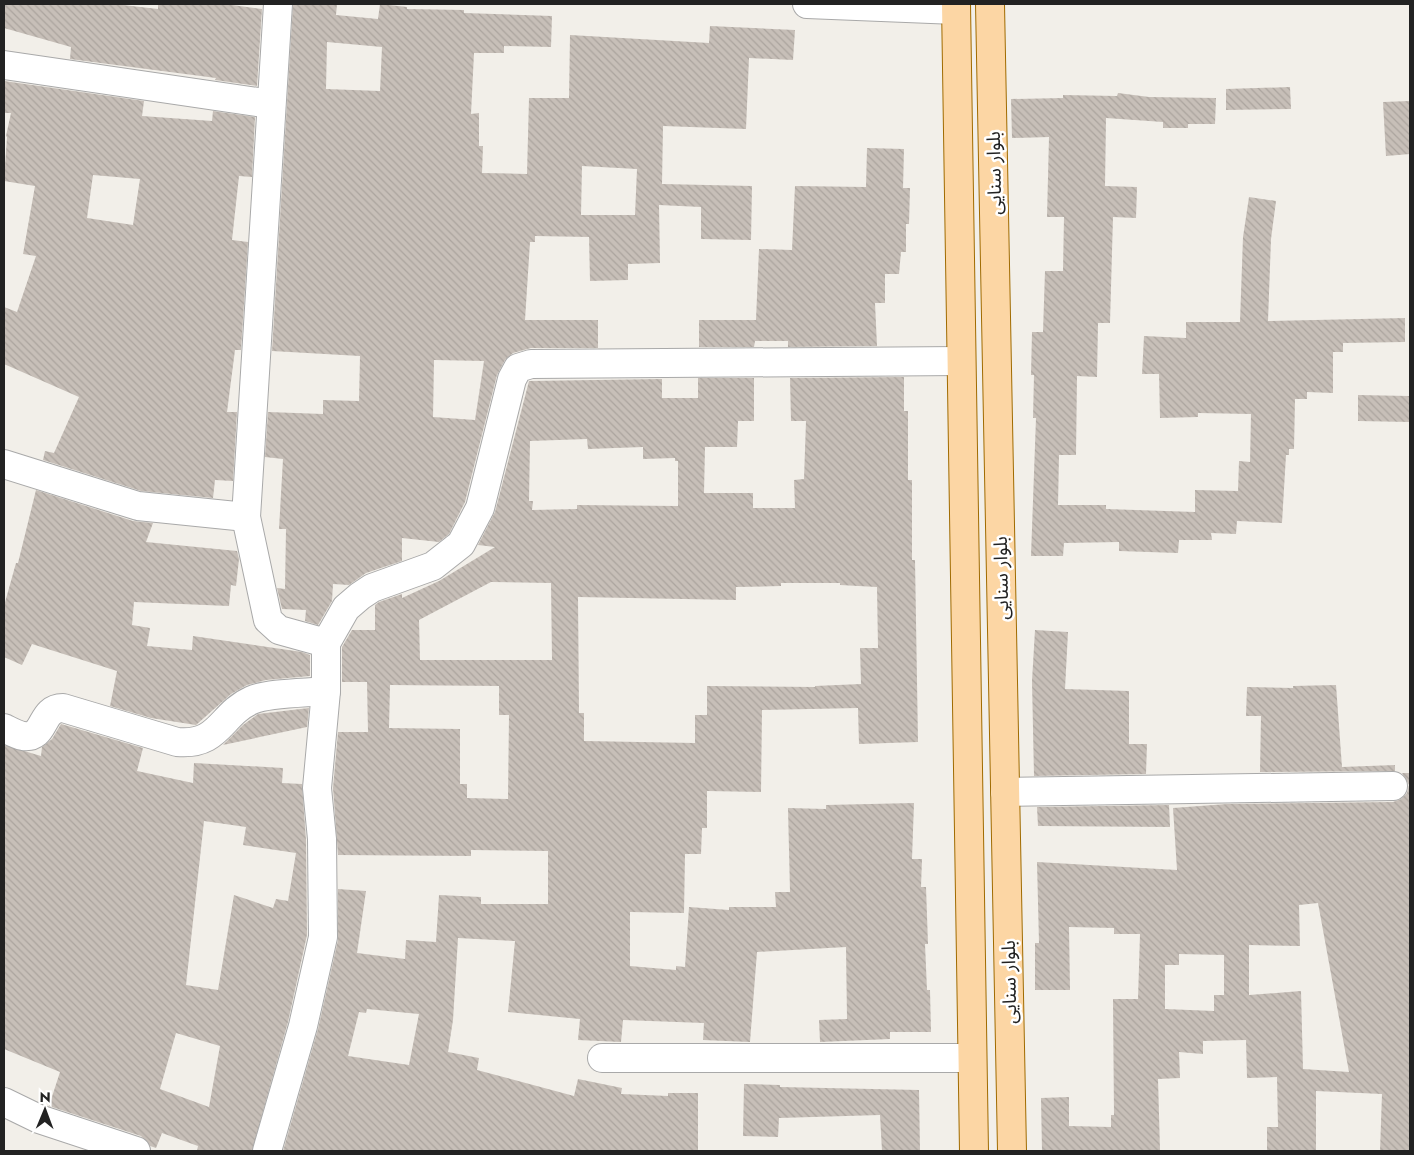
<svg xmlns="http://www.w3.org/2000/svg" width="1414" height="1155" viewBox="0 0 1414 1155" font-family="Jost,'Noto Sans Arabic',sans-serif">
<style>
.building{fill:url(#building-back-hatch);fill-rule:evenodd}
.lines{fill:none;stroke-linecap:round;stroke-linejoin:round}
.minor-casing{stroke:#a9a9a9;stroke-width:30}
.major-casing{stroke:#a06b00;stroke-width:30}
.minor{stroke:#fff;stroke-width:28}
.major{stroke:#fcd6a4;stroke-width:28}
.labels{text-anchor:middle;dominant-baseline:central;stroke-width:5;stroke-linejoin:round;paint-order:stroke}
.street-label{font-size:19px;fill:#222;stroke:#fff}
</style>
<defs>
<pattern id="building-back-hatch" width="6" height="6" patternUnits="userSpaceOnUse" patternTransform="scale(1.25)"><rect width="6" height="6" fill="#c7bfb8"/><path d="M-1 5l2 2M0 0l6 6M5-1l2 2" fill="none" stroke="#aba49e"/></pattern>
</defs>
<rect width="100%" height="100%" fill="#f2efe9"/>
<g class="building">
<polygon points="4,4 114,4 158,9 158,4 225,4 262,9 257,86 215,80 216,78 70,59 71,47 4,28"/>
<path d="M293,4H337L336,15L378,19L380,4L407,7V9L464,10V13L552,16L551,47L504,46V53H474L471,114L479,113V146H483L482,173L527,174L529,98H569L570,35L709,43L710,26L795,30L793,60L749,58L746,129L663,126L662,184L752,186L751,240L701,239V207L659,205L660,263L628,264V280L590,281L589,237L535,236V242H530L525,320H598V348H531L513,353L505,360L497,375L465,502L449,534L439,542L402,538V561L366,573L349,585L333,584L332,601L318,625L305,621L306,610L282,609L277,588L285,589L286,529H279L283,459L265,457L268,412L323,414V400L359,401L360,356L272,351ZM327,42L382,47L380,91L326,89ZM582,166L637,169L635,215H581ZM434,360L484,361L475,420L433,417Z"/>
<path d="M4,81L144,101L142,116L212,121L213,111L255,117L252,177L239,176L232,240L248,242L241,350H235L227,412H237L233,481L215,480L213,498L141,491L43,460L45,451L54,453L79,397L4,364V307L17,312L36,256L23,254L35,186L4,181L7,137L6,136L11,113H4ZM93,175L140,179L133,225L87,218Z"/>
<polygon points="1290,87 1291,109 1226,110 1226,89"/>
<polygon points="1118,93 1149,97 1216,98 1215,124 1188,124 1188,128 1163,128 1163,122 1106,118 1105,186 1137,187 1136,218 1113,217 1110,323 1098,323 1097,377 1077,376 1076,455 1059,455 1058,505 1106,505 1106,509 1195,512 1195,490 1238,491 1239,461 1250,462 1251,414 1198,413 1198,417 1160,418 1159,374 1142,374 1144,336 1186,338 1186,322 1240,322 1243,237 1249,197 1276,201 1271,239 1268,321 1405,318 1405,342 1343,343 1343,352 1333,352 1333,393 1307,392 1307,399 1295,399 1294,449 1289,449 1289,455 1286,455 1282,523 1237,521 1236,534 1211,533 1212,540 1179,540 1178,553 1119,551 1119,542 1064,543 1063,556 1031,556 1036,418 1033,418 1034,375 1031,375 1032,332 1043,332 1045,271 1063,271 1064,217 1047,217 1049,137 1012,138 1011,99 1063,98 1063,95 1117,96"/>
<polygon points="1410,101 1410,154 1386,156 1383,102"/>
<polygon points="867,148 904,149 903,188 910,188 909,224 906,224 906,252 901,252 899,274 885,274 885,303 875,303 877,346 788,347 788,341 755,341 754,347 699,347 699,320 756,320 759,249 792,250 795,186 866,187"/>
<path d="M904,377V411H908V480H912V560H915L918,742L859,744L858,708L762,710L761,792L707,791V828H702L701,854H685L684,913L630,912V966L676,970V966L685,967L689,907L729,910V907H776L775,892H790L788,808L826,809V805L914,803L912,859H922L921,887H926L928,944H925L927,990H930L931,1032H890V1039L820,1042L819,1020L847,1019L846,947L757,952L750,1042L703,1040L704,1023L623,1020L621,1042L578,1040L580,1019L508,1012L515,941L458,938L453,1020L448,1052L479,1058L477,1070L574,1096L578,1079L622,1088L621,1094L668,1096V1093H698V1151H283L318,1029L338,940V889L366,891L357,953L405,959L406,940L436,942L439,895L481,897V904H548V851L471,850V856L338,855L333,788L338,732H368L367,682H342V647L352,630H375V605L379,602L402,594V598L439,581L495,547L478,545L495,512L529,381L662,379V398H698V378H754V421H738L737,447H705L704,493H753V508H795L794,480L804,479L806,421H791L790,378ZM587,439L588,449L643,447V459L675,458V461H678V506L577,505V509L532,510L533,501H529L530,441ZM491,582L551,583L552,660H420L419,620ZM781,583H840V585L877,587L878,648H860L861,684L815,686V687L707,686V715H695V743L584,741V713H579L578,597L736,600V587L781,586ZM390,685L499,686V715H509L508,799L467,798V784H460V729L389,728ZM367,1009L419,1014L409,1065L348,1056L359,1012L366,1013Z"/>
<polygon points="1358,395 1409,396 1409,422 1358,421"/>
<polygon points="36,490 133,521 153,523 146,542 237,551 239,559 236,586 231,585 229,606 134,602 132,625 150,628 147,646 192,650 193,636 302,652 310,655 310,676 266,680 247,685 231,694 196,725 151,718 110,706 117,671 32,644 22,665 4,657 4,606 16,563 18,563"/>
<polygon points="1035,630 1068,632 1065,689 1129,691 1129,744 1147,744 1146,774 1034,776 1032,681"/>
<polygon points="1336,685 1342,767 1395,765 1395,771 1260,772 1261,716 1246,716 1247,687 1293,688 1293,686"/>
<polygon points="309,708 307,727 223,745 243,725 258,714"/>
<path d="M61,724L143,748L137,771L193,783L194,763L283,768L282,783L302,784L306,840L307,935L288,1022L252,1151H197L198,1146L162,1133L156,1148L150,1146L141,1136L49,1106L60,1072L4,1049V745L41,756L42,747L52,739ZM204,821L246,827L243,845L296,853L288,901L276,899L273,908L234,895L218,990L186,985ZM176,1033L220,1046L209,1107L160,1089Z"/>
<path d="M1402,773H1410V1151H1380L1382,1094L1316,1091V1151H1267V1127H1278L1277,1077L1247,1078L1246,1040L1203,1041V1054L1179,1052L1180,1078L1158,1079L1160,1150L1042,1151L1041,1098L1069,1097V1126L1111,1127V1115H1114L1113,999H1138L1140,934H1114V928L1069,927L1070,990H1035V943H1039L1037,862L1177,870L1173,808L1227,804L1393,802L1401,799L1407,793L1409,785ZM1318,903L1349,1072L1303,1069L1301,991L1249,995V945L1300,946L1299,905ZM1179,954L1224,955V995H1214V1011L1165,1009V965H1179Z"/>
<polygon points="1169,805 1170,827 1038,826 1037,807"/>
<polygon points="744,1084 780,1085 780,1087 919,1090 920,1151 882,1151 880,1115 779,1118 778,1137 743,1136"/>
</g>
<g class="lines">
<g class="minor-casing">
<g id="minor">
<polyline points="278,4 246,517 268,620 279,630 326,643"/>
<polyline points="807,4 956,10"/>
<polyline points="4,65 271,104"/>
<polyline points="4,464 138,506 246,517"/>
<path d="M4,728C10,731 17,735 23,736C47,739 39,708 63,708L177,742C220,746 220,714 252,700C268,693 307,693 326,691"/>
<polyline points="1005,792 1393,786"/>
<polyline points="602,1058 972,1058"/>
<polyline points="4,1102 39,1119 136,1151"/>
<polyline points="267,1151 303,1026 323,937 322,839 317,788 326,691 326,643 346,608 360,596 372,588 433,566 461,544 480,508 512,379 518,368 531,364 961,361"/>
</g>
</g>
<g class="major-casing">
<g id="major">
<polyline points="956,4 974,1151"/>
<polyline points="990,4 1012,1151"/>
</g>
</g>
<use href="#minor" class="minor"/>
<use href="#major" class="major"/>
</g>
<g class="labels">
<g class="street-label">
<text transform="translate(994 173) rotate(-91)">بلوار سنایی</text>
<text transform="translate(1001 578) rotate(-91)">بلوار سنایی</text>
<text transform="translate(1009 982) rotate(-91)">بلوار سنایی</text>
</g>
</g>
<rect width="1414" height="1155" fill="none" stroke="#222222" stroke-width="10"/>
<g transform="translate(45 1110) rotate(1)" stroke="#ffffff" stroke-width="4" paint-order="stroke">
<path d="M0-4L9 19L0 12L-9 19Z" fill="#222222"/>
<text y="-8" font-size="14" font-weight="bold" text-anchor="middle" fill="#222222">N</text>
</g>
</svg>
